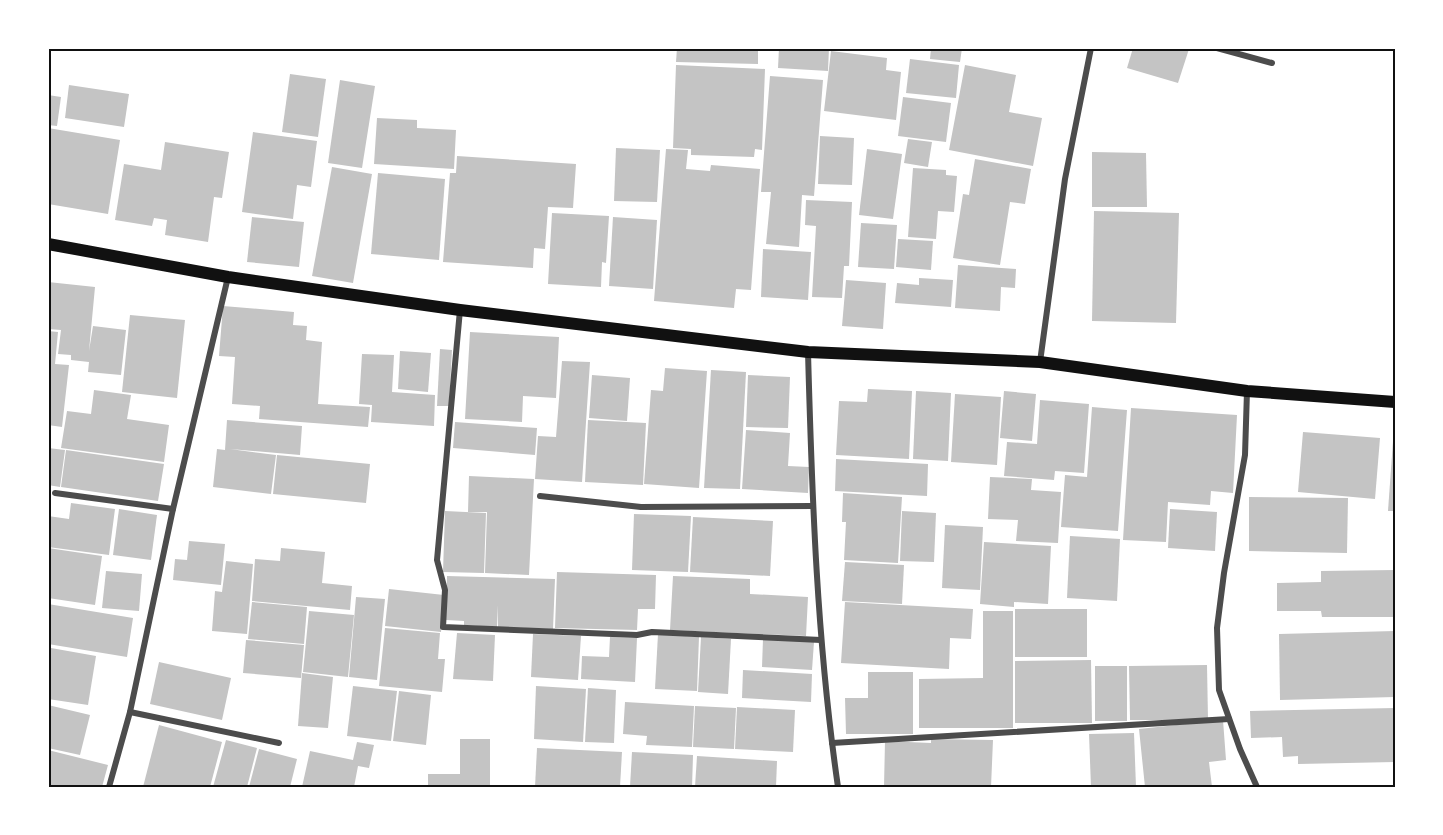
<svg xmlns="http://www.w3.org/2000/svg" width="1443" height="835" viewBox="0 0 1443 835" font-family="'PT Sans',sans-serif">
<style>
.building{fill:#c4c4c4}
.lines{fill:none;stroke-linecap:round;stroke-linejoin:round}
.minor{stroke:#4c4c4c;stroke-width:6}
.secondary{stroke:#111;stroke-width:12}
.neatline{fill:none;stroke:#111;stroke-width:2}
</style>
<rect width="100%" height="100%" fill="#fff"/>
<g class="building">
<polygon points="677,48 758,48 758,64 676,62"/>
<polygon points="779,48 829,48 828,71 778,68"/>
<polygon points="931,48 962,48 960,62 930,59"/>
<polygon points="1133,48 1189,49 1178,83 1127,68"/>
<polygon points="831,51 887,58 886,70 901,72 896,120 824,111"/>
<polygon points="910,59 959,65 956,98 906,93"/>
<polygon points="676,65 765,69 762,150 755,149 754,157 691,155 691,149 673,148"/>
<polygon points="965,65 1016,75 1009,112 1042,118 1033,166 949,150"/>
<polygon points="290,74 326,79 318,137 282,132"/>
<polygon points="770,76 823,80 814,196 802,195 799,247 766,244 771,192 761,192"/>
<polygon points="340,80 375,86 362,168 328,163"/>
<polygon points="69,85 129,94 124,127 65,118"/>
<polygon points="48,95 61,97 57,126 48,125"/>
<polygon points="903,97 951,103 946,142 898,136"/>
<polygon points="377,118 417,120 417,128 456,130 454,169 374,164"/>
<polygon points="48,128 120,140 108,214 48,204"/>
<polygon points="253,132 317,141 311,187 297,185 293,219 242,212"/>
<polygon points="820,136 854,138 852,185 818,184"/>
<polygon points="908,139 932,142 928,167 904,163"/>
<polygon points="165,142 229,152 222,198 214,197 208,242 165,235 167,220 154,218 152,226 115,220 124,164 161,170"/>
<polygon points="616,148 660,150 657,202 614,201"/>
<polygon points="666,149 688,150 686,169 710,171 711,165 760,169 751,290 736,289 734,308 654,301"/>
<polygon points="867,149 902,154 893,219 859,215"/>
<polygon points="1092,152 1146,153 1147,207 1092,207"/>
<polygon points="457,156 576,164 573,208 548,207 545,249 534,248 533,268 443,262 450,173 456,173"/>
<polygon points="975,159 1031,169 1025,204 1010,202 1000,265 953,258 963,194 969,195"/>
<polygon points="332,167 372,174 353,283 312,276"/>
<polygon points="913,168 946,170 946,175 957,176 954,212 938,211 936,239 908,237"/>
<polygon points="378,173 445,179 439,260 371,254"/>
<polygon points="806,200 852,202 849,266 844,266 842,298 812,297 816,226 805,225"/>
<polygon points="1094,211 1179,213 1176,323 1092,321"/>
<polygon points="552,213 609,216 606,263 602,262 601,287 548,284"/>
<polygon points="252,217 304,222 299,267 247,262"/>
<polygon points="613,217 657,220 653,289 609,286"/>
<polygon points="861,223 897,225 894,269 858,267"/>
<polygon points="898,239 933,241 931,270 896,267"/>
<polygon points="763,249 811,252 808,300 761,297"/>
<polygon points="958,265 1016,269 1015,288 1001,287 1000,311 955,308"/>
<polygon points="919,278 953,280 951,307 895,303 897,283 919,285"/>
<polygon points="846,280 886,283 883,329 842,326"/>
<polygon points="48,282 95,287 89,351 93,326 126,330 121,375 88,372 89,362 71,360 71,355 58,354 61,330 48,329"/>
<polygon points="223,306 294,312 293,325 307,326 306,340 322,342 318,404 370,407 368,427 259,419 260,406 232,404 235,357 219,356"/>
<polygon points="130,315 185,320 177,398 122,392"/>
<polygon points="48,331 58,332 55,364 69,365 62,427 48,425"/>
<polygon points="470,332 559,337 556,398 523,396 522,422 465,419"/>
<polygon points="440,349 452,350 449,406 437,406"/>
<polygon points="400,351 431,353 428,392 398,389"/>
<polygon points="362,354 394,355 392,392 435,395 434,426 371,422 372,405 359,404"/>
<polygon points="562,361 590,362 582,482 535,479 538,436 556,437"/>
<polygon points="665,368 707,371 699,488 644,484 651,390 663,391"/>
<polygon points="711,370 746,372 740,489 704,488"/>
<polygon points="592,375 630,378 627,421 589,418"/>
<polygon points="748,375 790,377 788,428 746,427"/>
<polygon points="868,389 912,391 909,459 836,455 839,401 867,402"/>
<polygon points="94,390 131,395 127,419 169,425 164,462 61,448 67,411 91,414"/>
<polygon points="916,391 951,393 948,461 913,459"/>
<polygon points="1004,391 1036,394 1032,441 1000,438"/>
<polygon points="955,394 1001,397 997,465 951,462"/>
<polygon points="1040,400 1089,404 1084,473 1055,471 1054,480 1004,476 1007,442 1037,444"/>
<polygon points="1092,407 1127,410 1118,531 1061,527 1065,475 1087,477"/>
<polygon points="1131,408 1237,415 1233,493 1211,491 1210,505 1168,502 1166,542 1123,540"/>
<polygon points="227,420 302,426 300,455 230,449 276,455 271,494 213,487 217,449 225,450"/>
<polygon points="588,420 646,423 643,485 585,482"/>
<polygon points="455,422 537,428 535,455 453,448"/>
<polygon points="746,430 790,433 788,466 809,467 808,493 742,489"/>
<polygon points="1303,432 1380,438 1375,499 1298,492"/>
<polygon points="1393,441 1395,441 1395,511 1388,511"/>
<polygon points="48,448 65,450 60,487 48,485"/>
<polygon points="66,450 164,464 158,501 61,487"/>
<polygon points="277,455 370,464 366,503 273,494"/>
<polygon points="836,459 928,464 927,496 835,491"/>
<polygon points="469,476 534,479 529,575 485,573 487,512 468,512"/>
<polygon points="990,477 1032,479 1031,490 1061,492 1058,543 1016,541 1018,520 988,519"/>
<polygon points="843,493 902,497 898,563 844,560 846,522 842,522"/>
<polygon points="1249,497 1348,498 1347,553 1249,551"/>
<polygon points="71,503 115,509 109,555 48,547 48,516 69,519"/>
<polygon points="119,509 157,515 151,560 113,555"/>
<polygon points="1170,509 1217,512 1215,551 1168,548"/>
<polygon points="445,511 486,513 484,573 443,572"/>
<polygon points="902,511 936,513 934,562 900,561"/>
<polygon points="634,514 691,516 688,572 632,570"/>
<polygon points="693,517 773,521 770,576 690,572"/>
<polygon points="945,525 983,527 980,590 942,588"/>
<polygon points="1070,536 1120,539 1117,601 1067,598"/>
<polygon points="189,541 225,544 221,585 173,580 175,559 187,560"/>
<polygon points="984,542 1051,546 1048,604 1014,602 1014,607 980,604"/>
<polygon points="48,548 102,556 95,605 48,598"/>
<polygon points="281,548 325,552 322,583 352,586 350,610 252,601 255,559 280,561"/>
<polygon points="226,561 253,564 247,634 212,631 215,591 222,592"/>
<polygon points="845,562 904,565 902,604 842,601"/>
<polygon points="1395,570 1395,617 1322,617 1321,611 1277,611 1277,583 1321,582 1321,571"/>
<polygon points="106,571 142,574 139,611 102,608"/>
<polygon points="557,572 656,575 655,609 638,609 637,630 555,628"/>
<polygon points="447,576 555,579 553,629 498,627 498,605 497,627 464,625 464,621 446,620"/>
<polygon points="673,576 750,579 750,594 808,597 806,636 670,630"/>
<polygon points="389,589 444,595 441,632 385,626"/>
<polygon points="356,597 385,599 377,680 349,677"/>
<polygon points="252,602 307,607 304,644 248,639"/>
<polygon points="845,602 973,609 971,639 950,638 949,669 841,663"/>
<polygon points="48,604 133,618 127,657 48,644"/>
<rect x="1015" y="609" width="72" height="48"/>
<polygon points="309,611 354,615 348,677 303,672"/>
<polygon points="983,611 1013,611 1013,728 919,728 919,679 983,678"/>
<polygon points="385,628 440,633 438,659 445,659 442,692 379,686"/>
<polygon points="1395,631 1395,697 1280,700 1279,634"/>
<polygon points="457,633 495,635 493,681 453,679"/>
<polygon points="533,634 581,636 578,680 531,677"/>
<polygon points="658,634 699,637 697,691 655,689"/>
<polygon points="610,637 637,638 635,682 581,679 582,656 609,657"/>
<polygon points="701,637 731,639 728,694 698,692"/>
<polygon points="763,639 814,642 812,670 762,667"/>
<polygon points="246,640 304,645 301,678 243,673"/>
<polygon points="51,648 96,656 88,705 48,699 48,667"/>
<polygon points="1091,660 1092,723 1015,723 1015,661"/>
<polygon points="159,662 231,678 222,720 150,704"/>
<polygon points="1207,665 1208,720 1130,720 1129,666"/>
<rect x="1095" y="666" width="32" height="55"/>
<polygon points="743,670 812,674 811,702 742,698"/>
<polygon points="868,672 913,672 913,734 846,734 845,698 868,698"/>
<polygon points="302,673 333,677 328,728 298,726"/>
<polygon points="353,686 397,691 391,741 347,736"/>
<polygon points="536,686 586,689 583,742 534,739"/>
<polygon points="588,688 616,690 614,743 585,742"/>
<polygon points="399,691 431,695 426,745 393,741"/>
<polygon points="625,702 694,706 692,747 646,745 647,736 623,734"/>
<polygon points="48,705 90,715 80,755 48,748"/>
<polygon points="695,706 736,708 734,749 693,747"/>
<polygon points="737,707 795,710 793,752 735,749"/>
<polygon points="1395,708 1395,762 1298,764 1298,756 1283,757 1282,737 1251,738 1250,711"/>
<polygon points="1223,720 1226,760 1209,762 1212,787 1145,787 1139,729"/>
<polygon points="159,725 222,742 210,787 143,787"/>
<polygon points="1134,733 1136,787 1091,787 1089,734"/>
<polygon points="460,739 490,739 490,787 428,787 428,774 460,774"/>
<polygon points="931,739 993,740 991,787 884,787 885,741 931,743"/>
<polygon points="226,740 257,748 247,787 213,787"/>
<polygon points="357,742 374,745 369,768 358,766 354,787 302,787 310,751 353,760"/>
<polygon points="537,748 622,752 620,787 535,787"/>
<polygon points="259,749 297,759 290,787 249,787"/>
<polygon points="48,750 108,765 102,787 48,787"/>
<polygon points="632,752 693,755 692,787 630,787"/>
<polygon points="697,756 777,761 776,787 695,787"/>
</g>
<g class="lines">
<g class="minor">
<polyline points="1217,48 1272,63"/>
<polyline points="460,310 437,560 445,590 443,627 637,635 652,632 821,640"/>
<path d="M808,352C812,498 817,643 838,787"/>
<polyline points="1040,362 1065,179 1091,48"/>
<polyline points="1247,391 1245,455 1224,573 1217,628 1219,690 1240,749 1257,787"/>
<polyline points="55,493 173,509"/>
<polyline points="540,496 641,507 812,506"/>
<polyline points="130,712 279,743"/>
<polyline points="832,743 1229,719"/>
<polyline points="109,787 130,712 173,509 228,277"/>
</g>
<polyline class="secondary" points="48,244 228,277 460,310 808,352 1040,362 1247,391 1395,402"/>
</g>
<rect width="1443" height="835" fill="none" stroke="#ffffff" stroke-width="99"/>
<rect x="50" y="50" width="1344" height="736" class="neatline"/>
</svg>
